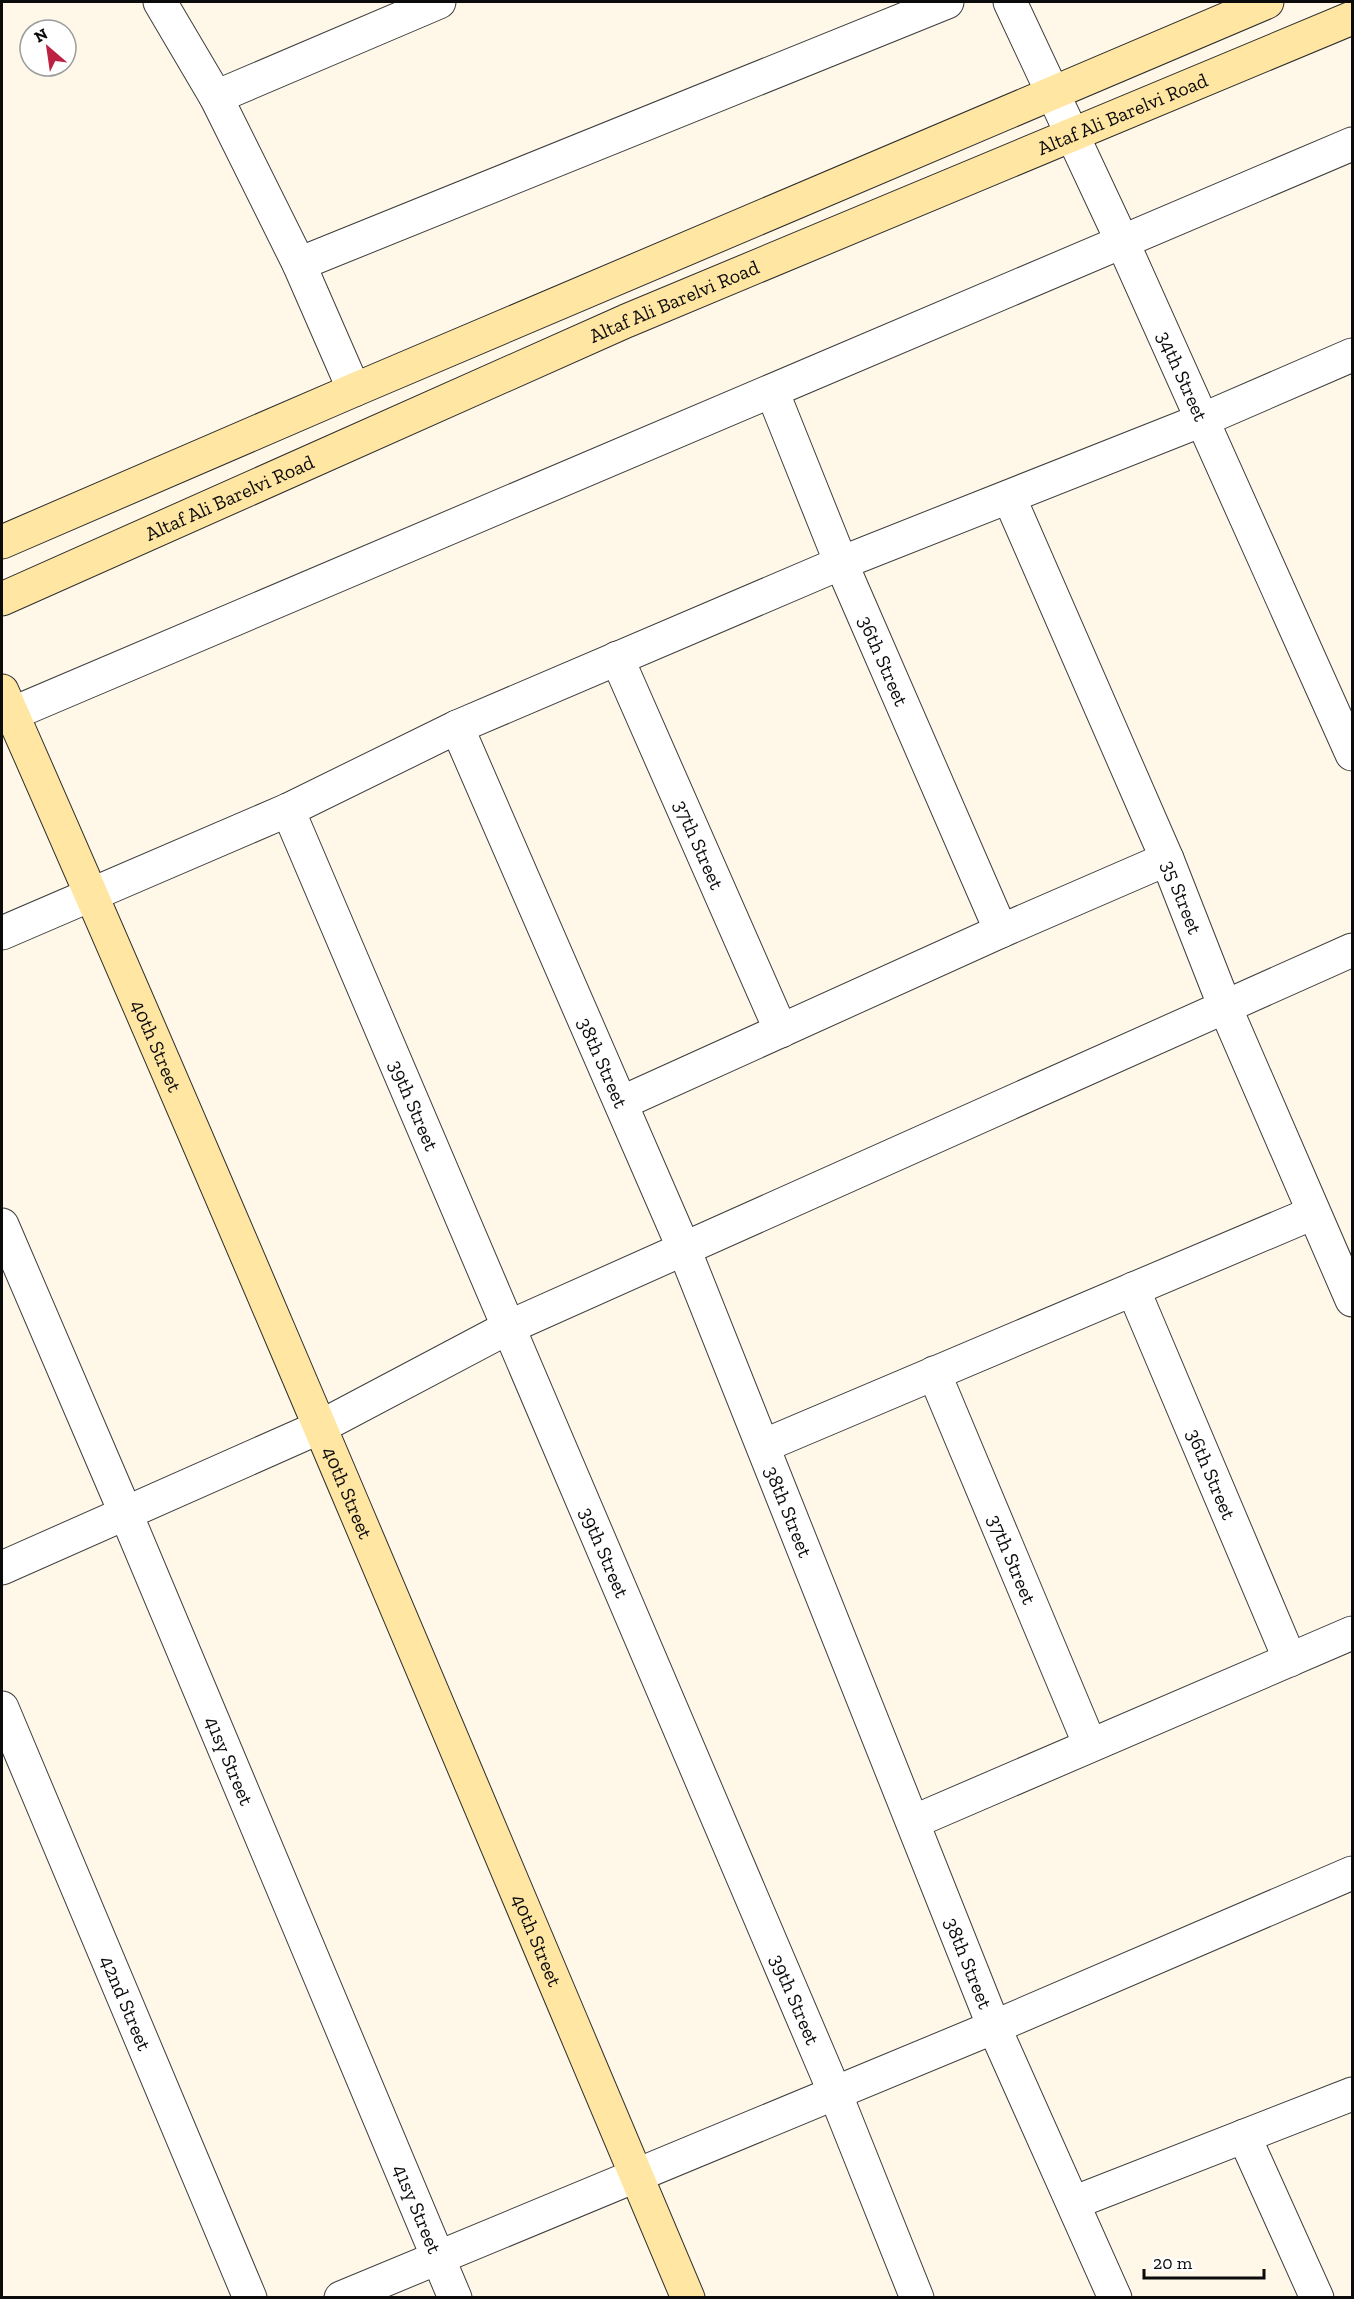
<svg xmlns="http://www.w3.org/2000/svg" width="1354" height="2299" viewBox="0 0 1354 2299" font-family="'Zilla Slab',serif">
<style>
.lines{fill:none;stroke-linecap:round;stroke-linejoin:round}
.street-casing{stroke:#3e3e3e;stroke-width:35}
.secondary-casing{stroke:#2d2d2d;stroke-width:35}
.street{stroke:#fff;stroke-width:33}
.secondary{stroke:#ffe6a3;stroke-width:33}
.labels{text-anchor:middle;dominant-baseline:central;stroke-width:6;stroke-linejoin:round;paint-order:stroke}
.street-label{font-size:20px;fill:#0b0b0b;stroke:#fff}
</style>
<rect width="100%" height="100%" fill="#fff7e8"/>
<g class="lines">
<g class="street-casing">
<g id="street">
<polyline points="160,2 216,97 299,264 354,390"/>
<path id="s1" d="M1010,2L1122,241L1352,754"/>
<polyline points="216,97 439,2"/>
<polyline points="299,264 947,2"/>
<path id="s2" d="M772,391L841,563L1001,931"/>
<path id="s3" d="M1009,497L1167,859L1225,1007L1352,1300"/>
<path id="s4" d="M617,658L781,1031"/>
<polyline points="2,718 1352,144"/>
<path id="s5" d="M457,727L684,1249L994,2027L1115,2298"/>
<path id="s6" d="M288,810L835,2093L917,2298"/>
<polyline points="2,933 288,810 457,727 841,563 1202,420 1352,355"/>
<polyline points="621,1103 1001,931 1167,859"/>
<path id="s7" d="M2,1225L126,1514L455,2298"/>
<path id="s8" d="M1133,1289L1290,1660"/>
<path id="s9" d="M934,1373L1090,1745"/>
<polyline points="763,1446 1313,1213"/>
<polyline points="2,1568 320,1427 509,1327 1352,950"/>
<path id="s10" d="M2,1708L250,2298"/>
<polyline points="913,1822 1352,1633"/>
<polyline points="1244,2136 1317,2298"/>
<polyline points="1073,2203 1352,2094"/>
<polyline points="341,2298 994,2027 1352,1873"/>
</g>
</g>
<g class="secondary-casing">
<g id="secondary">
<polyline points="2,542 354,390 1267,2"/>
<path id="s11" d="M2,599L626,321L1352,18"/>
<path id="s12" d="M2,691C237,1224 461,1761 688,2298"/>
</g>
</g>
<use href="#street" class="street"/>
<use href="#secondary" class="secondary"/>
</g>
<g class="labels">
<g class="street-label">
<text stroke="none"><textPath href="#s11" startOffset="1221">Altaf Ali Barelvi Road</textPath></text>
<text stroke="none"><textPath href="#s11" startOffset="735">Altaf Ali Barelvi Road</textPath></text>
<text stroke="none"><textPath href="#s1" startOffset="412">34th Street</textPath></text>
<text stroke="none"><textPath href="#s11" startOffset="249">Altaf Ali Barelvi Road</textPath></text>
<text stroke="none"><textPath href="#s2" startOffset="292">36th Street</textPath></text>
<text stroke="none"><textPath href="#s4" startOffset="204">37th Street</textPath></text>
<text stroke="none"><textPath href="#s3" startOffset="436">35 Street</textPath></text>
<text stroke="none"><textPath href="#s12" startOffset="387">40th Street</textPath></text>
<text stroke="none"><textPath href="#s5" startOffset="366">38th Street</textPath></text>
<text stroke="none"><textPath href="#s6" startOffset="321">39th Street</textPath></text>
<text stroke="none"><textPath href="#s8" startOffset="201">36th Street</textPath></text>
<text stroke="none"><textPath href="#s12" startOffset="873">40th Street</textPath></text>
<text stroke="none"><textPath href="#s5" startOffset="852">38th Street</textPath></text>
<text stroke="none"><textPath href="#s6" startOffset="807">39th Street</textPath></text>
<text stroke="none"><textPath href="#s9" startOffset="202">37th Street</textPath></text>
<text stroke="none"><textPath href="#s7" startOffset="582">41sy Street</textPath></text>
<text stroke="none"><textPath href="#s12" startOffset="1359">40th Street</textPath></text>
<text stroke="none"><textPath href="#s5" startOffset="1338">38th Street</textPath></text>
<text stroke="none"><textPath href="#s6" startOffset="1293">39th Street</textPath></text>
<text stroke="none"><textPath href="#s10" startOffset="320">42nd Street</textPath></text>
<text stroke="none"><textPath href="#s7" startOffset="1068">41sy Street</textPath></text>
</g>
</g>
<rect width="1354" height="2299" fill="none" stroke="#0b0b0b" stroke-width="6"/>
<g transform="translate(48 48) rotate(331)"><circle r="28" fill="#ffffff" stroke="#9d9d9d" stroke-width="1.5"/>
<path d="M0-4.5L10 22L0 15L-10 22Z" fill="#bc2141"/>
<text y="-9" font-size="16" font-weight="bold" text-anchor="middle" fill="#0b0b0b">N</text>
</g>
<path d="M1144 2269v9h120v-9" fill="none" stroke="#0b0b0b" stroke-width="3"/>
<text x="1153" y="2269" font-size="18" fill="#0b0b0b" stroke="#ffffff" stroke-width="4.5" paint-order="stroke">20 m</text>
</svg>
